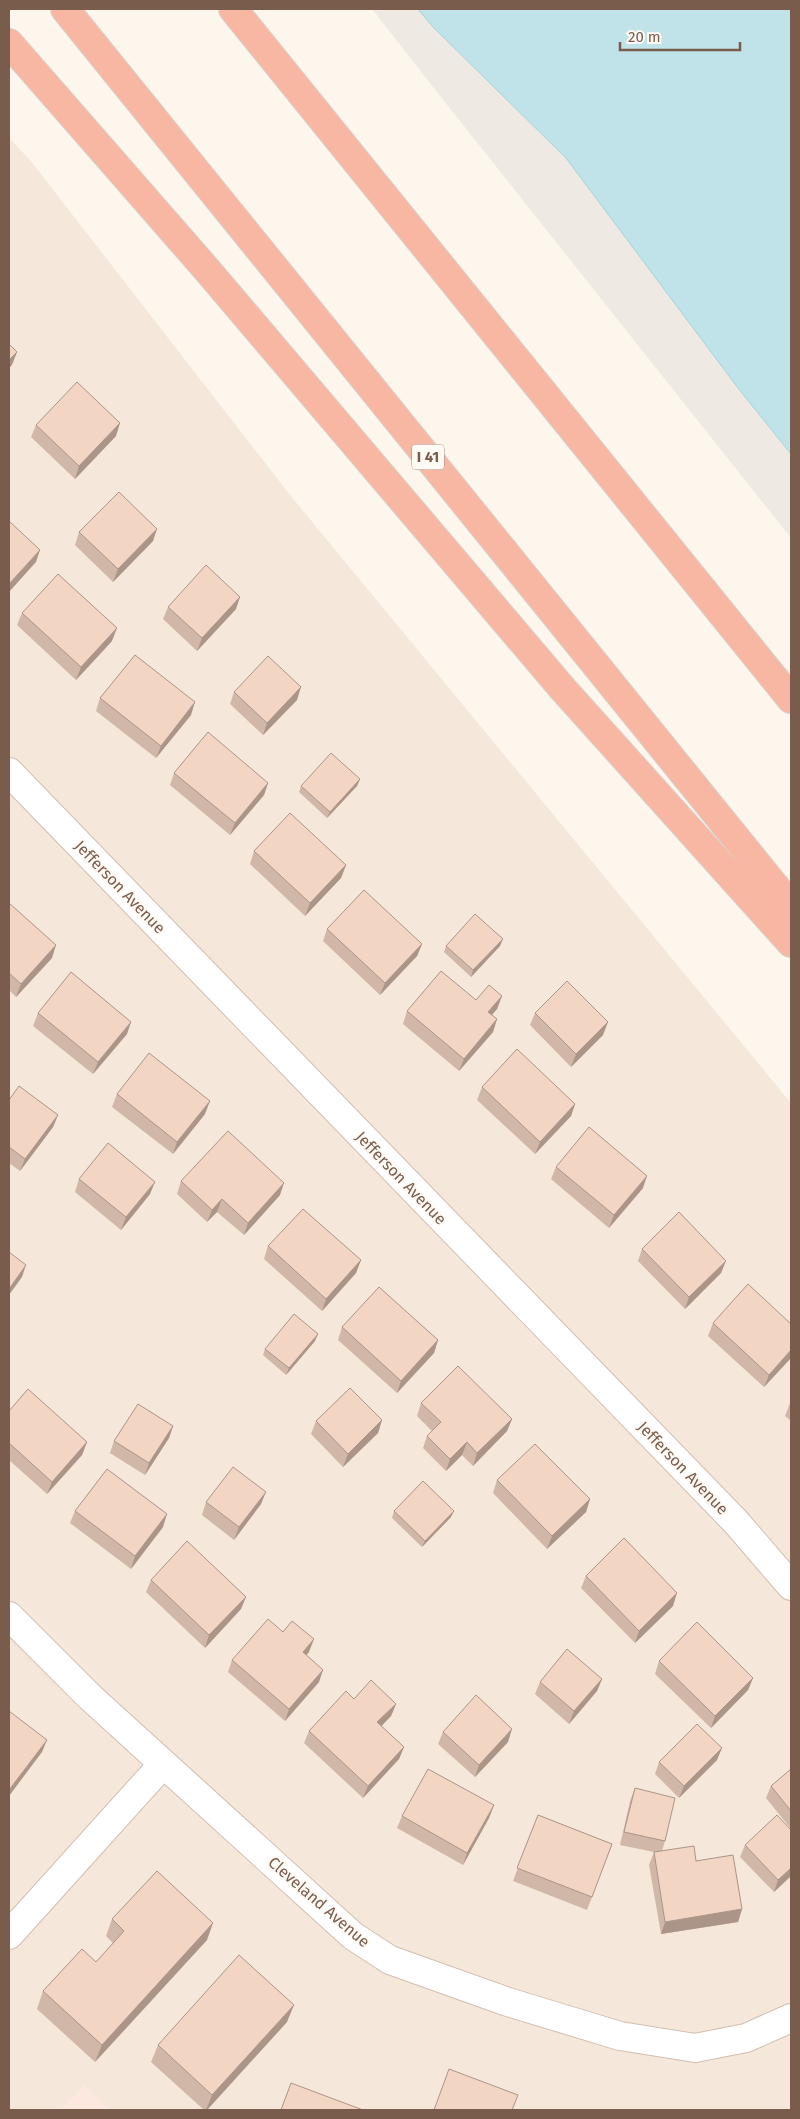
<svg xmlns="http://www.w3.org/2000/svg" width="800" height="2119" viewBox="0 0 800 2119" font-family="'Fira Sans',sans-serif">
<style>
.residential{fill:#f5e8da}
.commercial{fill:#fde8e0}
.industrial{fill:#efe9e4}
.water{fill:#bfe3e8;stroke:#a5d3da}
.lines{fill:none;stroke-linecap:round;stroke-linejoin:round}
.minor-casing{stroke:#d1beb0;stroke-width:30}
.highway-casing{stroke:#dad1cd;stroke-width:30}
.minor{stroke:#fff;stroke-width:28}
.highway{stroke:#f7b7a3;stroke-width:28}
.wall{fill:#d1b7a8}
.shaded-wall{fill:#aa9588}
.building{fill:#f3d5c3;stroke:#aa9588}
.labels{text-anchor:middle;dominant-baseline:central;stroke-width:4;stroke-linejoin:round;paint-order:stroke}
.shield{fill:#fffaf3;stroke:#a28b7f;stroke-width:1}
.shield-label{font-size:15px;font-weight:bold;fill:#7a5c4d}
.street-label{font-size:16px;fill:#7a5c4d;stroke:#fffaf3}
</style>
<rect width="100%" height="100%" fill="#fdf6ec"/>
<polygon class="residential" points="9,138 30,160 290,495 791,1103 791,2110 108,2110 84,2086 61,2110 9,2110"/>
<polygon class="commercial" points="84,2086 108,2110 61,2110"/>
<polygon class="industrial" points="372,9 791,9 791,538 444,101"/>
<polygon class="water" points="418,9 791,9 791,454 738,388 566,158 433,27"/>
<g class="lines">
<g class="minor-casing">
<g id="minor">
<polyline points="9,772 736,1522 791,1586"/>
<polyline points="9,1616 90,1697 353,1936 390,1960 508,2002 620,2036 695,2048 746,2038 791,2018"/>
<polyline points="9,1935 163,1764"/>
</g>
</g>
<g class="highway-casing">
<g id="highway">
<polyline points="65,9 791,906"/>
<polyline points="233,9 791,699"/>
<polyline points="9,43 208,271 562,688 791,943"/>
</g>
</g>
<use href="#minor" class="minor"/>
<use href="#highway" class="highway"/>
</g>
<g class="wall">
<polygon points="36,425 116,436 75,479 31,437"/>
<polygon points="79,532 153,541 113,582 75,545"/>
<polygon points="168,607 236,609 197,651 163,619"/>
<polygon points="22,613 112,641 76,680 17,625"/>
<polygon points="234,692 297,700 263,735 230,704"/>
<polygon points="100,698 191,715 156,758 96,711"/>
<polygon points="174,773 268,783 264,795 230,835 170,785"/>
<polygon points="360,779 357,786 327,818 299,792 301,786"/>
<polygon points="254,851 346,865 341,878 305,916 250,864"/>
<polygon points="9,903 52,958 16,997 9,990"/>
<polygon points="327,929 422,944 417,956 380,995 323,941"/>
<polygon points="446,946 500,946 471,977 444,952"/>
<polygon points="502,996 497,1009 492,1015 497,1019 493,1032 459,1071 403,1024 407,1011"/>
<polygon points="38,1013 127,1034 93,1074 33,1026"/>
<polygon points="535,1013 603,1035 571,1067 530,1025"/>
<polygon points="482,1087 575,1104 571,1116 535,1154 477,1100"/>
<polygon points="117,1094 205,1114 173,1154 112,1107"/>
<polygon points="9,1100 58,1115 53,1127 20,1171 9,1163"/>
<polygon points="556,1167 643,1188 609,1228 551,1179"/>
<polygon points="79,1179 150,1194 121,1230 75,1192"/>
<polygon points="181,1181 280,1195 244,1235 217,1212 207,1222 177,1194"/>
<polygon points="268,1246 361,1260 356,1273 322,1311 264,1259"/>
<polygon points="642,1249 721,1273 685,1309 638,1261"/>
<polygon points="713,1323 791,1324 791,1358 764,1387 708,1336"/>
<polygon points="342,1327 438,1340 434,1353 397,1393 338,1340"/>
<polygon points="315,1341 286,1375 263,1355 265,1349"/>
<polygon points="791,1402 791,1421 785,1416 790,1403"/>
<polygon points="421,1403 512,1419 507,1431 473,1466 462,1455 446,1471 423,1448 427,1436 432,1431 417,1416"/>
<polygon points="9,1411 87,1442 82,1455 47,1494 9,1460"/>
<polygon points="382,1420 378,1433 343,1467 311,1434 316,1421"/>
<polygon points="173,1426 169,1438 145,1475 110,1453 114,1441"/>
<polygon points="497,1480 590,1499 586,1512 547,1549 493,1493"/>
<polygon points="206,1502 261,1504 234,1540 202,1515"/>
<polygon points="75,1511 163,1527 131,1569 70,1523"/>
<polygon points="394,1511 451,1517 422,1547 392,1518"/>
<polygon points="586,1576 673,1606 635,1643 581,1588"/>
<polygon points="151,1580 241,1609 205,1648 146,1592"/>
<polygon points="283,1632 309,1652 306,1655 319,1682 285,1721 228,1672 232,1660"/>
<polygon points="659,1661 753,1678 748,1690 711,1728 655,1674"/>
<polygon points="602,1679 597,1691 569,1724 535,1694 540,1682"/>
<polygon points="354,1699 396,1704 391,1716 381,1726 404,1747 399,1759 363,1798 304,1743 309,1731"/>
<polygon points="443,1732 508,1742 475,1777 438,1744"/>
<polygon points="717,1760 679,1798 655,1774 659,1762"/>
<polygon points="791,1769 791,1829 766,1798 771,1786"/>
<polygon points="635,1788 665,1841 662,1851 696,1861 742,1909 738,1922 661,1934 649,1865 654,1852 620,1845 630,1801"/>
<polygon points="494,1805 489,1818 463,1865 397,1828 402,1816"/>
<polygon points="538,1815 612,1844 587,1910 513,1881"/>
<polygon points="745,1845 791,1876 774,1892 740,1857"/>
<polygon points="112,1919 207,1940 95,2062 37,2009 43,1991 96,1962 113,1943 106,1936"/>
<polygon points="287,2022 207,2110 204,2110 151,2062 158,2045"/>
</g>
<g class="shaded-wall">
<polygon points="17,352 12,365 9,368 9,360"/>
<polygon points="120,423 116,436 75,479 79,466"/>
<polygon points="157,529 153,541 113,582 118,569"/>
<polygon points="40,550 36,562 9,592 9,584"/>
<polygon points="240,597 236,609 197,651 202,638"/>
<polygon points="117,628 112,641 76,680 81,667"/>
<polygon points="301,687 297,700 263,735 267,723"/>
<polygon points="195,702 191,715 156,758 161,746"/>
<polygon points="360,779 357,786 327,818 330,812"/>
<polygon points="268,783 264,795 230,835 235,823"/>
<polygon points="346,865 341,878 305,916 310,903"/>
<polygon points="503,939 500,946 471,977 473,970"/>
<polygon points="422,944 417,956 380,995 385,983"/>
<polygon points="56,945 52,958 16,997 21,984"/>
<polygon points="502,996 497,1009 484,1024 488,1012"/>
<polygon points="497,1019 493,1032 459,1071 464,1059"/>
<polygon points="131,1022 127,1034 93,1074 98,1062"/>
<polygon points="608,1022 603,1035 571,1067 576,1054"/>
<polygon points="210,1101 205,1114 173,1154 177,1142"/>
<polygon points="575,1104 571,1116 535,1154 540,1142"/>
<polygon points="58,1115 53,1127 20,1171 25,1159"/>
<polygon points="647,1176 643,1188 609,1228 614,1215"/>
<polygon points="155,1182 150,1194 121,1230 126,1217"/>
<polygon points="284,1183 280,1195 244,1235 248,1223"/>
<polygon points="222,1199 217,1212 207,1222 212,1210"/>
<polygon points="361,1260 356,1273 322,1311 326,1299"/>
<polygon points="726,1261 721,1273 685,1309 689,1297"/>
<polygon points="26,1265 22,1277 9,1295 9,1289"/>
<polygon points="318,1334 315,1341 286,1375 289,1368"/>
<polygon points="438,1340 434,1353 397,1393 401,1381"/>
<polygon points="791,1350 791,1358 764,1387 769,1375"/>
<polygon points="512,1419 507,1431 473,1466 477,1453"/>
<polygon points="382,1420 378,1433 343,1467 348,1454"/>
<polygon points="173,1426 169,1438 145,1475 149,1463"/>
<polygon points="87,1442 82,1455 47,1494 52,1482"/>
<polygon points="467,1442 462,1455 446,1471 450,1459"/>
<polygon points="266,1492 261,1504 234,1540 239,1527"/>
<polygon points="590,1499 586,1512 547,1549 552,1536"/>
<polygon points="454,1511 451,1517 422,1547 425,1541"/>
<polygon points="167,1514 163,1527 131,1569 135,1556"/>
<polygon points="677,1593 673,1606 635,1643 639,1631"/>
<polygon points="246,1597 241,1609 205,1648 209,1635"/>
<polygon points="314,1639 309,1652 298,1665 303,1652"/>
<polygon points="323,1670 319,1682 285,1721 289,1709"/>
<polygon points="753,1678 748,1690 711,1728 715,1716"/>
<polygon points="602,1679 597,1691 569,1724 574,1711"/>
<polygon points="396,1704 391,1716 373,1735 377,1722"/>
<polygon points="512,1729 508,1742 475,1777 479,1765"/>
<polygon points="47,1740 42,1752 9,1796 9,1790"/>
<polygon points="404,1747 399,1759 363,1798 368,1786"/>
<polygon points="722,1748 717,1760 679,1798 684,1786"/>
<polygon points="494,1805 489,1818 463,1865 467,1853"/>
<polygon points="791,1868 791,1876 774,1892 778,1880"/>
<polygon points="742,1909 738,1922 661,1934 665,1922"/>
<polygon points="213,1923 207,1940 95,2062 102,2045"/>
<polygon points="294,2005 287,2022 207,2110 206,2110 212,2095"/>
</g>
<g class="building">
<polygon points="9,344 17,352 9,360"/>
<polygon points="77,382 120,423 79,466 36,425"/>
<polygon points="119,492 157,529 118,569 79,532"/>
<polygon points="9,521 40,550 9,584"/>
<polygon points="206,565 240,597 202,638 168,607"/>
<polygon points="58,574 117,628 81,667 22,613"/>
<polygon points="135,655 195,702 161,746 100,698"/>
<polygon points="268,656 301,687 267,723 234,692"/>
<polygon points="208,732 268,783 235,823 174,773"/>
<polygon points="331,753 360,779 330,812 301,786"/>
<polygon points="290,813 346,865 310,903 254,851"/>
<polygon points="364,890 422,944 385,983 327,929"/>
<polygon points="9,903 56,945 21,984 9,973"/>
<polygon points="475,914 503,939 473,970 446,946"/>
<polygon points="441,971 476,1000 489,985 502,996 488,1012 497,1019 464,1059 407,1011"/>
<polygon points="71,972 131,1022 98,1062 38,1013"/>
<polygon points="567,981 608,1022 576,1054 535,1013"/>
<polygon points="517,1049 575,1104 540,1142 482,1087"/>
<polygon points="149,1053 210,1101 177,1142 117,1094"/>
<polygon points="19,1086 58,1115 25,1159 9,1147 9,1100"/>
<polygon points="589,1127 647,1176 614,1215 556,1167"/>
<polygon points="228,1131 284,1183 248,1223 222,1199 212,1210 181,1181"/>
<polygon points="108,1143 155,1182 126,1217 79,1179"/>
<polygon points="303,1209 361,1260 326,1299 268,1246"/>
<polygon points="679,1212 726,1261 689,1297 642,1249"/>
<polygon points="9,1252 26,1265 9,1289"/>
<polygon points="748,1284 791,1324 791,1350 769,1375 713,1323"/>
<polygon points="379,1287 438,1340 401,1381 342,1327"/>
<polygon points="294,1314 318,1334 289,1368 265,1349"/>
<polygon points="458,1366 512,1419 477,1453 467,1442 450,1459 427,1436 441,1422 421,1403"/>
<polygon points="350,1388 382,1420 348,1454 316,1421"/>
<polygon points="28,1389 87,1442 52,1482 9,1443 9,1411"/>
<polygon points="138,1404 173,1426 149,1463 114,1441"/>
<polygon points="535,1444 590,1499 552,1536 497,1480"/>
<polygon points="233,1467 266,1492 239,1527 206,1502"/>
<polygon points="107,1469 167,1514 135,1556 75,1511"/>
<polygon points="423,1481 454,1511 425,1541 394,1511"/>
<polygon points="624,1538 677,1593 639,1631 586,1576"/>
<polygon points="187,1541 246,1597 209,1635 151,1580"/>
<polygon points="268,1619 283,1632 292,1621 314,1639 303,1652 323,1670 289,1709 232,1660"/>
<polygon points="697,1622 753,1678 715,1716 659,1661"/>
<polygon points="567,1649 602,1679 574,1711 540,1682"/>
<polygon points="371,1680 396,1704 377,1722 404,1747 368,1786 309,1731 346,1691 354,1699"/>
<polygon points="476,1695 512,1729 479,1765 443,1732"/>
<polygon points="9,1711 47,1740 9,1790"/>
<polygon points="697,1724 722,1748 684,1786 659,1762"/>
<polygon points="428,1769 494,1805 467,1853 402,1816"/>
<polygon points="791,1769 791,1811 771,1786"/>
<polygon points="635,1788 675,1798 665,1841 624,1832"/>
<polygon points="538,1815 612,1844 592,1897 517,1868"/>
<polygon points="777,1815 791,1830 791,1868 778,1880 745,1845"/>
<polygon points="694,1846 696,1861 733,1855 742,1909 665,1922 654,1852"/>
<polygon points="157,1871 213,1923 102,2045 43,1991 82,1949 96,1962 124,1931 112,1919"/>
<polygon points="239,1955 294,2005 212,2095 158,2045"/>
<polygon points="449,2069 518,2095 512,2110 434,2110"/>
<polygon points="291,2083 363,2110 281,2110"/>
</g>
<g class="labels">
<rect class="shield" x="412" y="444.5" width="32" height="25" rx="4"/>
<g class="shield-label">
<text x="428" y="457">I 41</text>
</g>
<g class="street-label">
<text transform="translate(120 887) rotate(46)">Jefferson Avenue</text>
<text transform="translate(401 1178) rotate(46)">Jefferson Avenue</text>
<text transform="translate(683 1468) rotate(46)">Jefferson Avenue</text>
<text transform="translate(319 1902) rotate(41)">Cleveland Avenue</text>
</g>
</g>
<rect width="800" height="2119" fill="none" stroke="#7a5c4d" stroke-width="20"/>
<path d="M620 42v8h120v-8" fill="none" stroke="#7a5c4d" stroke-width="2.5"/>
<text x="628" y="42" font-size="15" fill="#7a5c4d" stroke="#fffaf3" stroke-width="4" paint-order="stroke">20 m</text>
</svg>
